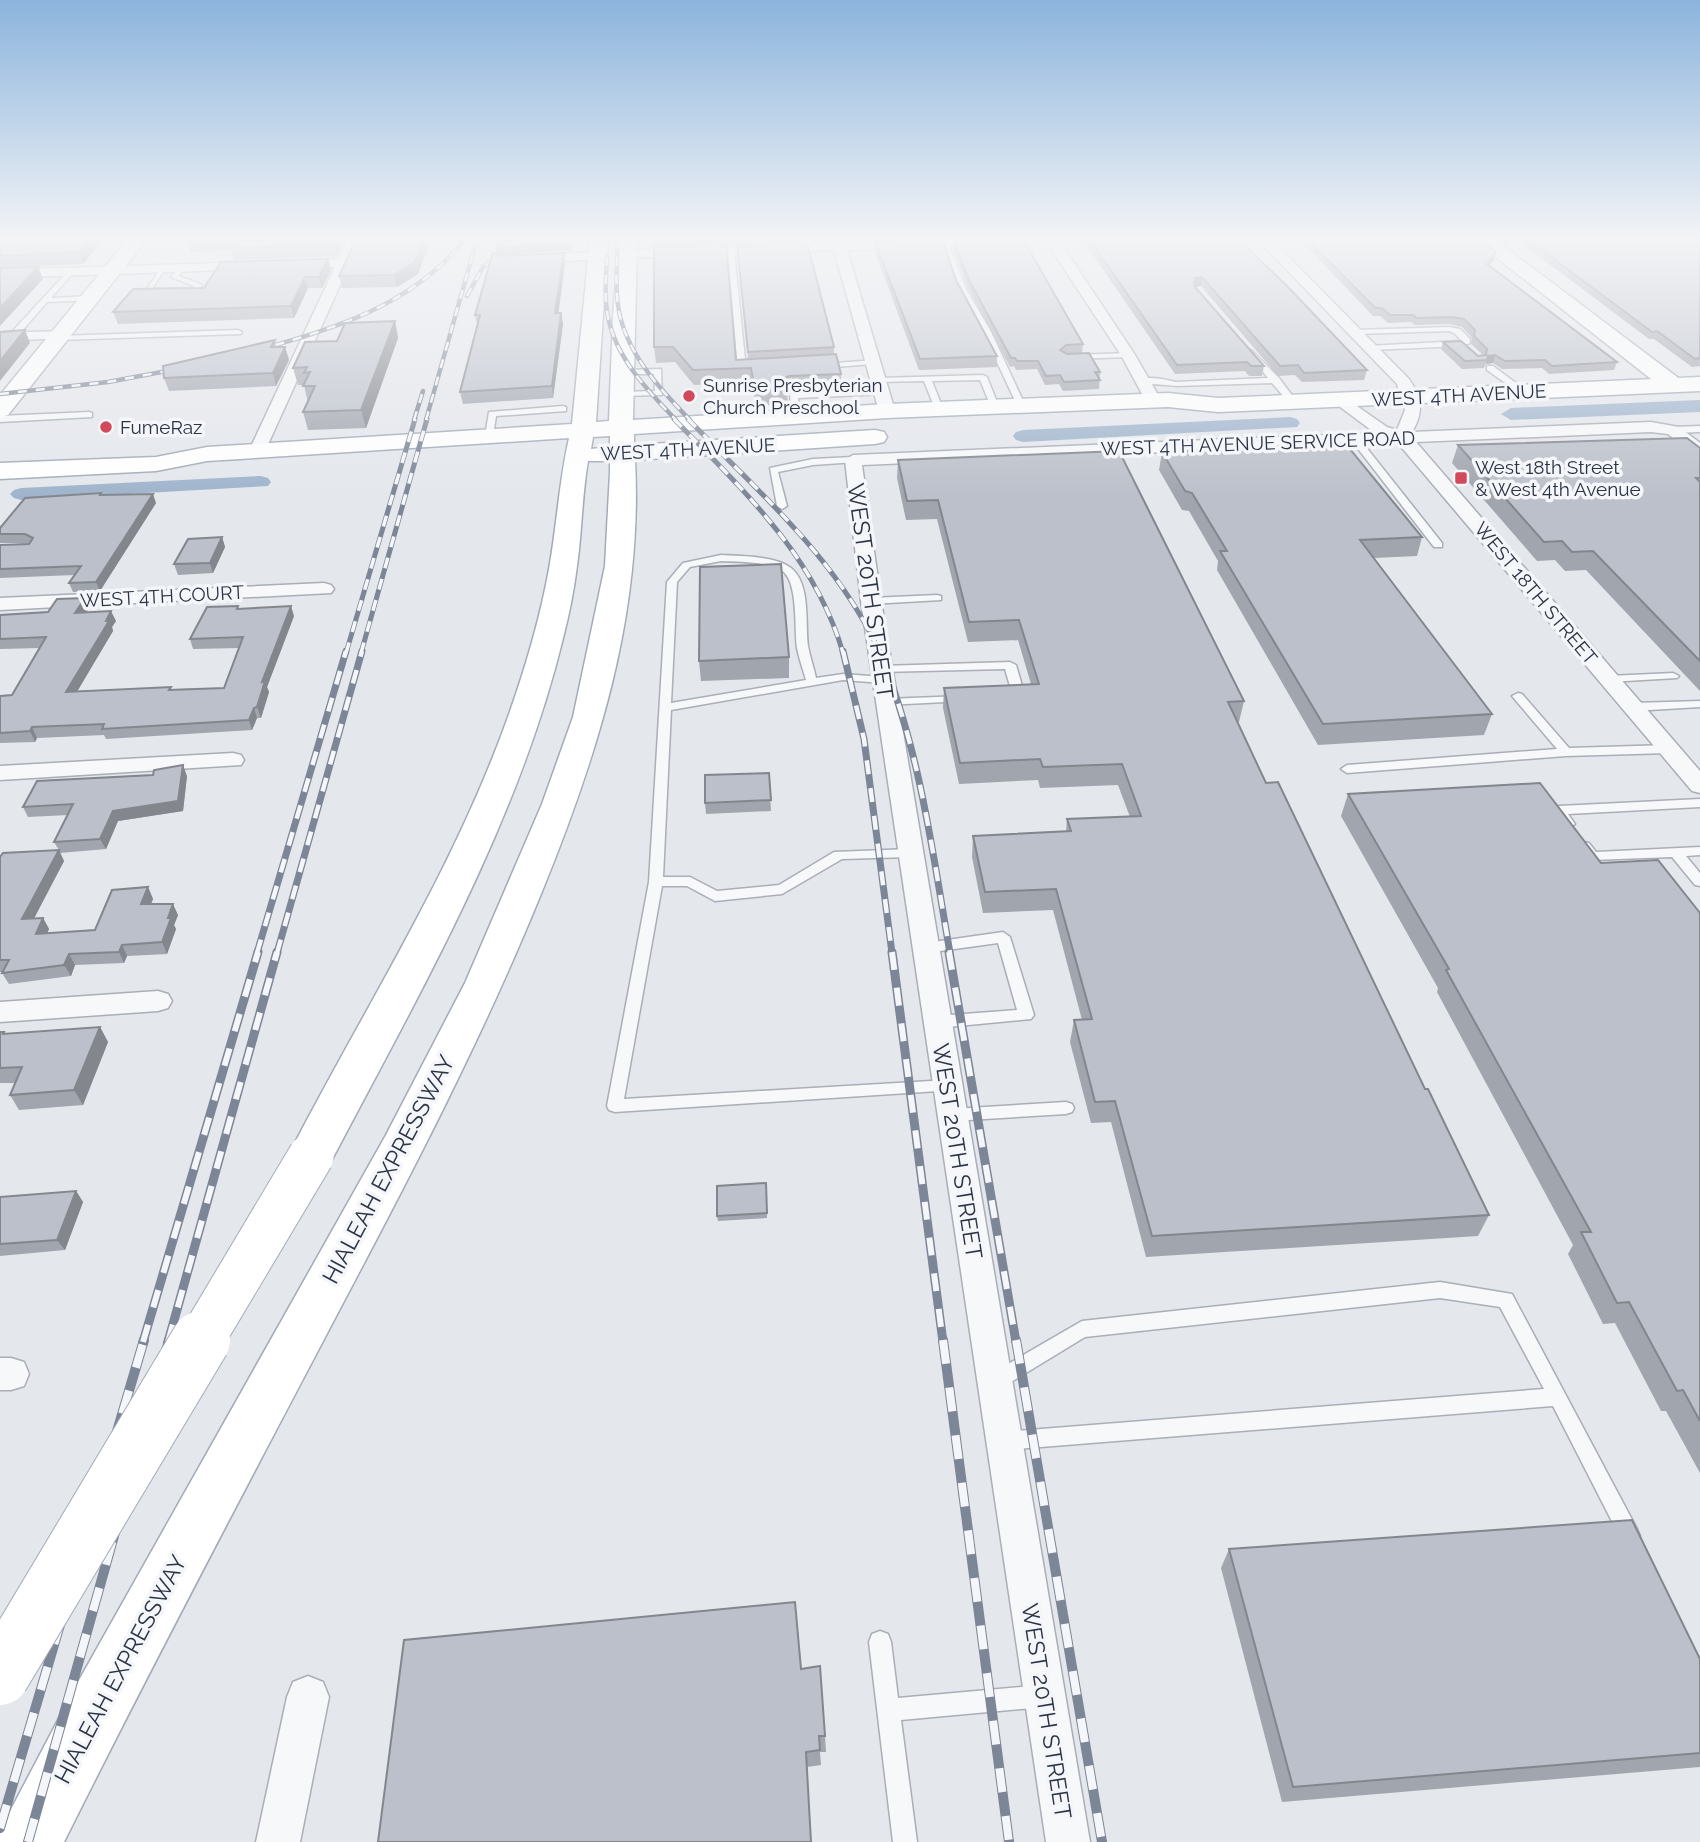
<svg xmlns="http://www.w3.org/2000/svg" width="1700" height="1842" viewBox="0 0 1700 1842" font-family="Raleway,sans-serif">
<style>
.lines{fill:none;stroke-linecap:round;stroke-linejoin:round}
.canal{fill:#9fb4cc;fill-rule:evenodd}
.lane-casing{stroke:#a9aeb7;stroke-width:3}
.street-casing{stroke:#a9aeb7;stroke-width:3}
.secondary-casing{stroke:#a9aeb7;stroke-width:3}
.primary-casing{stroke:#a3abb8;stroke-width:3}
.lane{fill:#f7f8fa;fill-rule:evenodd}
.street{fill:#f7f8fa;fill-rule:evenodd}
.secondary{fill:#fff;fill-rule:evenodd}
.primary{fill:#fff;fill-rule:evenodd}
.rail-far4-casing{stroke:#7d8696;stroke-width:4.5}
.rail-far3-casing{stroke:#7d8696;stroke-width:5}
.rail-far2-casing{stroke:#7d8696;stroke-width:7}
.rail-far1-casing{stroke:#7d8696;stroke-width:9}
.rail-casing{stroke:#7d8696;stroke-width:10}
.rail-far4{stroke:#f4f6f9;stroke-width:2.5;stroke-dasharray:9;stroke-linecap:butt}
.rail-far3{stroke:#f4f6f9;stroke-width:3.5;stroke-dasharray:11;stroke-linecap:butt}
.rail-far2{stroke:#f4f6f9;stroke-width:4.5;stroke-dasharray:14;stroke-linecap:butt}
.rail-far1{stroke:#f4f6f9;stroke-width:6;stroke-dasharray:18;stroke-linecap:butt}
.rail{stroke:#f4f6f9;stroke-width:8;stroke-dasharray:24;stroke-linecap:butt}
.primary-bridge-far1-casing{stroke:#a3abb8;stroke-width:47;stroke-linecap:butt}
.primary-bridge-casing{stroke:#a3abb8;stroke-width:60;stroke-linecap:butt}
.primary-bridge-far1{stroke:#fff;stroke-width:45}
.primary-bridge{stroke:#fff;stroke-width:58}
.wall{fill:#a1a5ae}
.shaded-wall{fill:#83868d}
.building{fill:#bbc0ca;stroke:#83868d;stroke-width:2}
.poi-dot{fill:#d1495b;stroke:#f4f6f9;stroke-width:2.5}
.labels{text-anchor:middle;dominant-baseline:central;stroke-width:7;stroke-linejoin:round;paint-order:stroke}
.far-poi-label{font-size:19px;fill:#2b3445;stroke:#f4f6f9;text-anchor:start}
.far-street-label{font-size:19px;fill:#2b3445;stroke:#f4f6f9}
.street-label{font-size:23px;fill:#2b3445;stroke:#f4f6f9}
</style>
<rect width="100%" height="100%" fill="#e4e7ec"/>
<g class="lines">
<g class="canal">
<polygon points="1700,400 1700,412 1511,420 1501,414 1511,408"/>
<polygon points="1290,417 1297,419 1300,423 1297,427 1023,442 1016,440 1013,436 1016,432 1023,430"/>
<polygon points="261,476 268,478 271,482 268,486 21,500 14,498 10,494 14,490 21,488"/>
</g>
<g class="lane-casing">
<g id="lane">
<polygon points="945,241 948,243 966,289 991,332 1025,405 1024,407 1017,405 983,332 958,289 942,243"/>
<polygon points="731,249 734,251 746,369 754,371 750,373 738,371 728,251"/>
<polygon points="181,266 184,268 179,276 202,285 197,292 144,293 162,267 165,269 152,289 192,288 194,286 171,277"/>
<polygon points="68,271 74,272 51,298 91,296 94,296 94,300 47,302 15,339 9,339 9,335"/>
<polygon points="1449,327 1460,329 1470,339 1470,343 1462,346 1370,350 1366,348 1367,346 1462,341 1454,333 1449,331 1355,334 1351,332 1355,330"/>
<polygon points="238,330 242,332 241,334 58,340 54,338 58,336"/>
<path d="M1251,350L1279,378L1297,402L1296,404H1290L1272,383L1176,386C1164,384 1148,386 1138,381C1148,375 1164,379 1176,382L1268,378L1247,352Z"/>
<polygon points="1131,353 1132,355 1128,357 1073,359 1069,357 1073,355"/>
<polygon points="876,360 877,362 873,364 822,368 818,366 822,364"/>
<polygon points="1487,366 1493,366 1528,392 1521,394 1487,370"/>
<polygon points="661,369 662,395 621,396 617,394 621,392 655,391 654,374 622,374 618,372 619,370"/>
<polygon points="983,375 987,377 999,407 998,409 991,407 980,380 932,381 943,409 939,412 935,409 924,381 879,382 875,380 879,378"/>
<polygon points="882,390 886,392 885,394 798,398 800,415 796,418 792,415 790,394"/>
<polygon points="563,406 566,407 566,411 496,416 493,436 489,439 485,436 489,412"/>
<polygon points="89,412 92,413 92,417 0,422 0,416"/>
<polygon points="1700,426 1700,432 1673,433 1669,430 1673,427"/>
<polygon points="1352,437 1358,437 1442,543 1442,547 1434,547 1352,441"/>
<polygon points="853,457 856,458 856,462 813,465 778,472 787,506 782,509 777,506 770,468 813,459"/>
<path d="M721,555C740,556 776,556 791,568C811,584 805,623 808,646C810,657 814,668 816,678L843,674L883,677L889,680L883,683L843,680L671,710L663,877H690L717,891L779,885L834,852L911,849L918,853L911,857L842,859L782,894L715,901L687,886H662L624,1099L948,1080L954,1082L956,1086L954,1090L615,1112L609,1110L607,1106L649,882L667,582L683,563ZM721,561C740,562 764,561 781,570C799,580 794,629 797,648C799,659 803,669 806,680L671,703L677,582L690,567Z"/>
<polygon points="937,595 941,596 941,600 871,604 866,601 871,598"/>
<polygon points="1010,662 1016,665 1025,696 1023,698 1014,699 1008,696 1012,693 1005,669 881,672 875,669 881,666"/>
<polygon points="1673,673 1679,676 1677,678 1609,682 1603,679 1609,676"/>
<polygon points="1518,693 1522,694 1569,748 1669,745 1675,749 1669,753 1566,756 1347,773 1341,769 1347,765 1557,749 1512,696"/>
<polygon points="962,696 966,697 966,701 886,705 880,702 886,699"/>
<polygon points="1700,701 1700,707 1633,711 1627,707 1633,703"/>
<polygon points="1700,799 1700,807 1568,814 1575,824 1569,828 1564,827 1553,810 1559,806"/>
<polygon points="1584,842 1589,843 1596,852 1700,847 1700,855 1686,856 1700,873 1700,886 1695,885 1672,857 1592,860 1587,859 1577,846"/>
<polygon points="1003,932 1010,937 1034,1015 1031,1019 937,1028 932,1026 929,1022 932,1018 937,1016 1017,1010 998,943 926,953 919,948 926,943"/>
<polygon points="1066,1102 1072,1104 1074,1108 1072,1112 1066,1114 952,1121 946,1119 944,1115 946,1111 952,1109"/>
<polygon points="1440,1282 1512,1294 1637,1529 1640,1536 1637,1543 1630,1546 1623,1543 1553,1406 1005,1450 998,1448 995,1441 998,1434 1005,1432 1544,1389 1500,1307 1440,1298 1085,1337 1003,1387 996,1390 989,1387 987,1381 989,1375 1082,1321"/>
<polygon points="880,1631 888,1634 891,1642 898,1698 1043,1685 1051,1688 1054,1696 1051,1704 1043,1707 901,1720 917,1842 893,1842 869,1642 872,1634"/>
</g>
</g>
<g class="street-casing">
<g id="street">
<polygon points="349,239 361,239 265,451 257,456 251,455 249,451 335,267 293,269 287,265 293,261 339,259"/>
<polygon points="831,239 843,239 844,243 1058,239 1135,355 1161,400 1159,403 1147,403 1121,355 1047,243 847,250 895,411 887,416 879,411 834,250 628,258 622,254 628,250 832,243"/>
<path d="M1257,239H1271L1409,379C1422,398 1424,412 1412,432L1651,422L1679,427L1700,443V456L1694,455L1668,434L1651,432L1416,442L1700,771V793L1692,791L1397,442L862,465L881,601L1090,1842H1046L861,601L845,460L853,455L1375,433L1335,403L1333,400L1335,397L1341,395L1387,427L1397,430L1405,410L1397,384Z"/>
<polygon points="598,252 604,256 603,259 530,263 524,259 530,255"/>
<polygon points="251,262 258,266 256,269 0,278 0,270"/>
<polygon points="61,331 66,332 68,335 66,338 0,341 0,333"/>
<polygon points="324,583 331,585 334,589 331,593 0,610 0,598"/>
<polygon points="233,753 241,755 244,760 241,765 0,780 0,766"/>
<polygon points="158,991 168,994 172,1001 168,1008 158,1011 0,1022 0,1002"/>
<polygon points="0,1358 11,1358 24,1362 29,1374 24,1386 11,1390 0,1390"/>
<polygon points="308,1676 323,1682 329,1697 300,1842 256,1842 287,1697 293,1682"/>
</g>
</g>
<g class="secondary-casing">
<g id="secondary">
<polygon points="128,239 147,239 8,415 0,417 0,395"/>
<polygon points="1473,239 1494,239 1681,380 1684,385 1681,390 1665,390"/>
</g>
</g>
<g class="primary-casing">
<path id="primary" d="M590,239H608L596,422L609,421L613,316L619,239H637L633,420L887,404L1168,393L1218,398L1700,377V391L1218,412L1168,407L887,418L634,434V445L875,430L884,432L887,437L884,442L875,444L635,460C643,613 598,754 541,894C484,1034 414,1169 343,1303C249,1482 154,1661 64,1842H0V1833L6,1819L78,1682L386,1135L465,983L542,804L573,717L605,566L610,472V461H588C582,495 582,531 577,566C574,590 569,615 563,638C517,827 416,999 327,1169L311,1174L295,1169L288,1156C363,1010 453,872 508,717C525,669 540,619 549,569C557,525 559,482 569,438L207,461L156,471L0,479V463L156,457L207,447L572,424ZM610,436V447L591,449L593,437Z"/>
</g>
<use href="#lane" class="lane"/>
<use href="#street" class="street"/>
<use href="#secondary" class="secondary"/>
<use href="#primary" class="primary"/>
<g class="rail-far4-casing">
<g id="rail-far4">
<path d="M618,239C617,261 615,283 618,305C624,351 659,388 690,420"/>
<path d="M607,257C606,277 604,297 608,317C616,358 648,391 676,420"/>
<polyline points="467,296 483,267 518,239"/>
<path d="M258,350C336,328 413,305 465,239"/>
<polyline points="0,394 108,382 183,368"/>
<polyline points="414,420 423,391"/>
<polyline points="426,420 477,239"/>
</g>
</g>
<g class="rail-far3-casing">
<g id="rail-far3">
<path d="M674,419C742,489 815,556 843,653"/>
<path d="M688,419C759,493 837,558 880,653"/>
<polyline points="346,653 415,419"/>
<polyline points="361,653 427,419"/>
</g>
</g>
<g class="rail-far2-casing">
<g id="rail-far2">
<polyline points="843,651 864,739 892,953"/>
<path d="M879,651C920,749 932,850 950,953"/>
<polyline points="257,953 346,651"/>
<polyline points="277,953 362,651"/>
</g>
</g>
<g class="rail-far1-casing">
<g id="rail-far1">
<polyline points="892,952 943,1342"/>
<polyline points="949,952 1016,1342"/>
<polyline points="143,1342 258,952"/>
<polyline points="168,1342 277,952"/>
</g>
</g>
<g class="rail-casing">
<g id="rail">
<polyline points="943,1340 1009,1842"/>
<polyline points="1016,1340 1102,1842"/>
<polyline points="0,1828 144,1340"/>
<polyline points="28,1842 169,1340"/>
</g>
</g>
<use href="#rail-far4" class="rail-far4"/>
<use href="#rail-far3" class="rail-far3"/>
<use href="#rail-far2" class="rail-far2"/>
<use href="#rail-far1" class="rail-far1"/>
<use href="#rail" class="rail"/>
<g class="primary-bridge-far1-casing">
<polyline id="primary-bridge-far1" points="200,1342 311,1156"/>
</g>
<g class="primary-bridge-casing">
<polyline id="primary-bridge" points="0,1676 201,1340"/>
</g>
<use href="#primary-bridge-far1" class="primary-bridge-far1"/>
<use href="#primary-bridge" class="primary-bridge"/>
</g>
<g class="wall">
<polygon points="0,239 104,239 83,264 0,268"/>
<polygon points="346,239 337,256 234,260 231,250 190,252 187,240"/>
<polygon points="356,239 431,239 418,274 397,287 342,288 339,276"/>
<polygon points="504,239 572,239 571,250 499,255 565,263 558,313 561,313 563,324 553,398 463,404 460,392 477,324 475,315 497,254 496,248"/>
<polygon points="650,239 804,239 804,241 726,244 736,360 748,359 737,245 834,347 834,354 841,374 841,389 790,391 787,392 788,404 756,406 752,383 694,385 675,362 656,363 654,347 654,246 651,246"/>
<polygon points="1082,239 1238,239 1367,370 1364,380 1302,382 1295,375 1278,376 1201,286 1196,287 1264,366 1262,376 1249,376 1245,371 1175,374"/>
<polygon points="1298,239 1480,239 1494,259 1489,266 1617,362 1614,370 1549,374 1542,368 1502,369 1493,363 1486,364 1484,368 1462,369 1441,349 1443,342 1478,356 1483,355 1471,344 1472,338 1462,327 1449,324 1415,325 1411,322 1388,323 1380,316 1373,316 1312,252"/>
<polygon points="1498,239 1509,239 1505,244"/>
<polygon points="1516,239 1700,239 1700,366 1692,367 1654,339 1649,339"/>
<polygon points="954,241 1083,344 1082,353 1066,354 1100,372 1099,389 1063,391 1059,384 1045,385 1037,369 1016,370 1014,366 1010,367 968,288 953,249"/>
<polygon points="875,242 956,280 997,356 997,367 919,370 875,252"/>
<polygon points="328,259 331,270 322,288 308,288 294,318 118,324 113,312 204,288"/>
<polygon points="395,321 398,338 366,428 308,430 303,412 308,403 304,385 298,385 293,368 337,341"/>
<polygon points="275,340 276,347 285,347 289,360 276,386 169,391 164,378"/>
<polygon points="1458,445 1700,448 1700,691 1586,570 1565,571 1555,560 1537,561 1452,463"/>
<polygon points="1162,452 1422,537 1417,556 1374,558 1492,714 1484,735 1318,745 1217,570 1218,561 1189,511 1182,510 1159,470"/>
<polygon points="898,460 1244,701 1239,722 1237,722 1266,783 1489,1215 1478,1236 1146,1257 1111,1122 1091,1123 1070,1042 1074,1020 1082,1020 1053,910 983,913 972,857 973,836 1066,832 1067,819 1130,817 1118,785 1040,788 1038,780 959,784 943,708 944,688 1031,684 1018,640 968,642 937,519 906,520 897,478"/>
<polygon points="101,495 156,503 100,591 73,592 69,583 74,575 0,578 0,545 30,543 0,543 0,528"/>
<polygon points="222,537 225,547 213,573 178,575 174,564"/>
<polygon points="89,608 86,612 116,621 112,627 113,631 77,691 224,688 239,648 193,649 190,639 239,609 294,616 267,687 269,692 261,718 257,718 252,730 106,739 104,735 37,738 35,742 0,743 0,696 12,695 40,648 0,649 0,615 48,612"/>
<polygon points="789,657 789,678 701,681 699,661"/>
<polygon points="769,773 771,811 706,814 705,803"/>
<polygon points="187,776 183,811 118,821 106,849 60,853 64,861 34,918 43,918 49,929 47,933 95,930 148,887 153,899 151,904 178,915 174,925 176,929 167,954 127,956 124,963 75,965 71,976 9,984 2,973 3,972 0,972 0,857 59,850 54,842 68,815 28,817 23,807"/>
<polygon points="1348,794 1601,863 1700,913 1700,1473 1666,1411 1661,1411 1615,1323 1603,1324 1568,1254 1573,1245 1437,992 1438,988 1341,816"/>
<polygon points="100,1027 108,1042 83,1105 19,1110 10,1095 15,1083 0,1083 0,1032 4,1032 5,1034"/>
<polygon points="766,1183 767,1218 718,1221 717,1216"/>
<polygon points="76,1191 83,1202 65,1250 0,1256 0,1197"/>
<polygon points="1229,1549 1700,1659 1700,1767 1282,1802 1221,1568"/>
<polygon points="801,1669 825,1736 826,1752 820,1752 821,1765 807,1767"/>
</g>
<g class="shaded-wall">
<polygon points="90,239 104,239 83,264 78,252"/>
<polygon points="337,239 346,239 337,256 335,245"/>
<polygon points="424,239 431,239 418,274 397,287 394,275"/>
<polygon points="572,239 571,250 497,255 496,248"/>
<polygon points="1496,252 1494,259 1485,271 1487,264"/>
<polygon points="564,253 565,263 557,324 555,313"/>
<polygon points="328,259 331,270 322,288 319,277"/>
<polygon points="38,267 43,279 0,326 0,308"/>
<polygon points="305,277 308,288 294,318 291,306"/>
<polygon points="1202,277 1201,286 1193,287 1195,278"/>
<polygon points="561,313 563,324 553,398 552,386"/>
<polygon points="395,321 398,338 366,428 361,410"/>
<polygon points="25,330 30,343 0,381 0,361"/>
<polygon points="285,347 289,360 276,386 273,373"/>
<polygon points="1495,355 1493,363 1486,364 1488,356"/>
<polygon points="789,376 790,391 787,392 785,378"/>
<polygon points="153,494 156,503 100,591 96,582"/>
<polygon points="222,537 225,547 213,573 210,563"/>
<polygon points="85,598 89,608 80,623 75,613"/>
<polygon points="291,606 294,616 267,687 269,692 261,718 257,707 262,682"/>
<polygon points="111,611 116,621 112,627 113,631 71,702 66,692"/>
<polygon points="254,708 257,718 252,730 249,720"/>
<polygon points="32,727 37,738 35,742 30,731"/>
<polygon points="183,765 187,776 183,811 118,821 106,849 100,839 113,811"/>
<polygon points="59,850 64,861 28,930 22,919"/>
<polygon points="148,887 153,899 146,915 141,904"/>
<polygon points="173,904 178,915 174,925 176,929 167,954 162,942"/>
<polygon points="43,918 49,929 42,945 36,934"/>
<polygon points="122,945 127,956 124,963 119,952"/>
<polygon points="69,954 75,965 71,976 64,965"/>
<polygon points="100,1027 108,1042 83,1105 74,1090"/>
<polygon points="76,1191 83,1202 65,1250 57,1240"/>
</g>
<g class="building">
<polygon points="0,239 90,239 78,252 0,256"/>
<polygon points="236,239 337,239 335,245 230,248"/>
<polygon points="356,239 424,239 415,262 394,275 339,276"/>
<polygon points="504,239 570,239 570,242 496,248 497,242"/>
<polygon points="942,239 956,280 997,356 920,359 875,242"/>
<polygon points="1003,239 1023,239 1083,344 1066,345 1060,350 1067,354 1089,353 1100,372 1095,372 1100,380 1064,382 1060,375 1046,376 1038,361 1017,361 1015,358 1011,358 969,280 954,241"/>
<polygon points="1089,239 1238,239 1288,287 1367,370 1304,373 1298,365 1280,366 1202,277 1195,278 1194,286 1264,366 1251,366 1247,362 1177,365"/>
<polygon points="1307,239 1480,239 1496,252 1487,264 1617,362 1552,366 1545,360 1505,361 1495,355 1488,356 1487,360 1465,361 1443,342 1461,341 1478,356 1486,355 1487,349 1474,336 1475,330 1464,319 1451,317 1417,318 1413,315 1390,315 1382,308 1375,308"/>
<polygon points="1527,239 1700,239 1700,358 1695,359 1657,331 1652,332"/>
<polygon points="807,242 834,347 748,352 737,245"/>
<polygon points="726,243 736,360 836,354 841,374 789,376 785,378 787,388 755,390 751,368 693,370 673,347 654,347 654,246"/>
<polygon points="493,252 499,256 564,253 555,313 561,313 552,386 460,392 480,315 475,315"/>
<polygon points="328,259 319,277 305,277 291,306 113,312 133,289 204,288 221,262"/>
<polygon points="38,267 0,308 0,268"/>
<polygon points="395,321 361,410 303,412 315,386 303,386 310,372 304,373 307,367 293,368 305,342 337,341 345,323"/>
<polygon points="25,330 0,361 0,332"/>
<polygon points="275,340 271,347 285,347 273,373 164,378 163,366"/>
<polygon points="1687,438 1700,448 1700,478 1696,478 1700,482 1700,661 1593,551 1572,552 1562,541 1544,542 1458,445"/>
<polygon points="1345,443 1422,537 1360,540 1492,714 1323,724 1220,551 1227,551 1192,493 1185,491 1162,452"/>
<polygon points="1119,451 1244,701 1228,702 1266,783 1278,782 1425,1089 1428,1089 1489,1215 1152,1236 1115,1101 1095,1102 1074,1020 1092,1019 1056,889 985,892 973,836 1071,831 1067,819 1141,816 1122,764 1043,767 1040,759 960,763 944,688 1039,684 1019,620 969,622 938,500 907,501 898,460"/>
<polygon points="101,493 100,495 153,494 96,582 69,583 81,566 0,569 0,545 29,544 33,538 25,534 0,534 0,528 25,498"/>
<polygon points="222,537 210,563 174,564 188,539"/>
<polygon points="781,564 789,657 699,661 700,567"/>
<polygon points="85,598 75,613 111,611 106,621 109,621 66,692 171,687 169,690 224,688 243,637 190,639 207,607 238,606 237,609 291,606 262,682 265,681 257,707 254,708 249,720 102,729 104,724 32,727 30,731 0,733 0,696 12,695 46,637 0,639 0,615 48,612 57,599"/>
<polygon points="183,765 178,801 113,811 100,839 54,842 73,804 23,807 37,781 153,775 154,770"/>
<polygon points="769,773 771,800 705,803 705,775"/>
<polygon points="1540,783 1601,863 1658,860 1700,913 1700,1421 1683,1390 1677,1391 1629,1302 1617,1303 1581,1232 1591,1232 1446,970 1449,969 1348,794"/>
<polygon points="59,850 22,919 43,918 36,934 95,930 112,890 148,887 141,904 173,904 168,918 171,918 162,942 122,945 119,952 69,954 64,965 2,973 9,960 0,960 0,857 3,853"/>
<polygon points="100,1027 74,1090 10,1095 22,1067 0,1068 0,1032 4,1032 3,1034"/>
<polygon points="766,1183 767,1213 717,1216 717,1186"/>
<polygon points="76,1191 57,1240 0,1244 0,1197"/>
<polygon points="1632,1520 1700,1659 1700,1753 1293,1787 1229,1549"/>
<polygon points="795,1602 801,1669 820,1666 825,1736 819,1736 820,1750 806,1752 811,1842 378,1842 404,1640"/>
</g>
<linearGradient id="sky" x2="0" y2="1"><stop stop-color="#8bb4dd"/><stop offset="0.48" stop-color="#f3f4f6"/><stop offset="1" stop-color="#f3f4f6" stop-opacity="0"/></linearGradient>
<rect width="1700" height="497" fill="url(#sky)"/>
<g class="poi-dot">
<circle cx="689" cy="396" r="7"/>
<circle cx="106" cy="427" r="7"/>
<rect x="1454" y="471" width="14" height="14" rx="3.5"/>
</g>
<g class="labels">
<g class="far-poi-label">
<text x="703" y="385">Sunrise Presbyterian<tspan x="703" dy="22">Church Preschool</tspan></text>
<text x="120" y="427">FumeRaz</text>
<text x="1475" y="467">West 18th Street<tspan x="1475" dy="22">&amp; West 4th Avenue</tspan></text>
</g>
<g class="far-street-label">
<text transform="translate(1459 395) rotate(-3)">WEST 4TH AVENUE</text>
<text transform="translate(1258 443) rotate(-2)">WEST 4TH AVENUE SERVICE ROAD</text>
<text transform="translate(688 449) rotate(-3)">WEST 4TH AVENUE</text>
<text transform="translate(1536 593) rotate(50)">WEST 18TH STREET</text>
<text transform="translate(162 596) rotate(-3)">WEST 4TH COURT</text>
</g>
<g class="street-label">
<text transform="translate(871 591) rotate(82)">WEST 20TH STREET</text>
<text transform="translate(958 1151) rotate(81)">WEST 20TH STREET</text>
<text transform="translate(388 1169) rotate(-62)">HIALEAH EXPRESSWAY</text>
<text transform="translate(120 1669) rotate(-62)">HIALEAH EXPRESSWAY</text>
<text transform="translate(1047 1711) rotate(81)">WEST 20TH STREET</text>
</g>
</g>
</svg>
